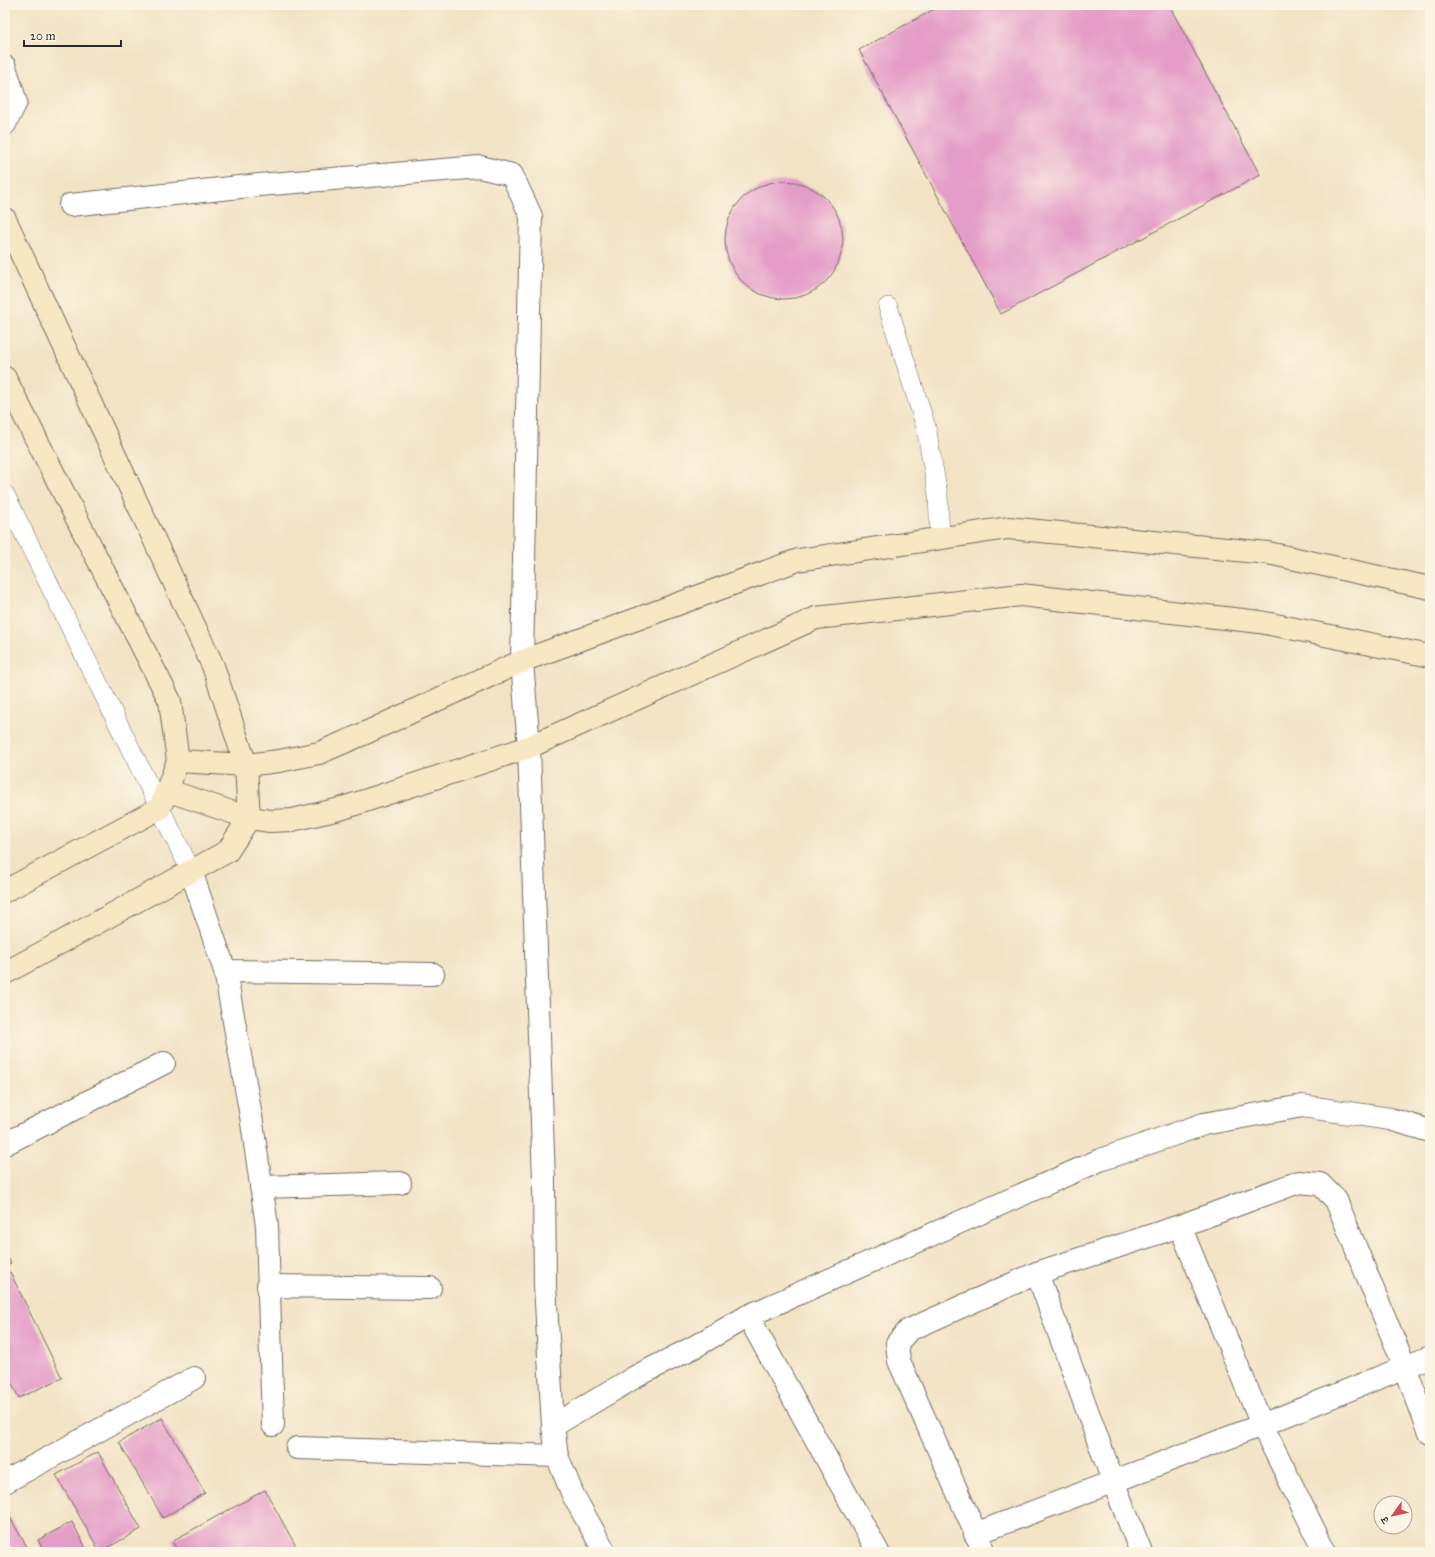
<svg xmlns="http://www.w3.org/2000/svg" width="1435" height="1557" viewBox="0 0 1435 1557" font-family="'IM FELL Great Primer','Noto Serif Devanagari',serif">
<style>
.building{fill:#e49dc8}
.lines{fill:none;stroke-linecap:round;stroke-linejoin:round}
.lane-casing{stroke:#716b61;stroke-width:20}
.street-casing{stroke:#716b61;stroke-width:24}
.secondary-casing{stroke:#716b61;stroke-width:24}
.lane{stroke:#fff;stroke-width:19}
.street{stroke:#fff;stroke-width:22}
.secondary{stroke:#f8e7c3;stroke-width:22}
</style>
<rect width="100%" height="100%" fill="#fcf5e5"/>
<filter id="ink" filterUnits="userSpaceOnUse"><feTurbulence type="fractalNoise" baseFrequency=".025" numOctaves="2"/><feDisplacementMap in="SourceGraphic" scale="8" xChannelSelector="R" yChannelSelector="G"/><feConvolveMatrix kernelMatrix="1 2 1 2 8 2 1 2 1" color-interpolation-filters="sRGB"/></filter>
<filter id="wash" filterUnits="userSpaceOnUse"><feTurbulence type="fractalNoise" baseFrequency=".012" numOctaves="4" result="noise"/><feDisplacementMap in="SourceGraphic" scale="16" xChannelSelector="R" yChannelSelector="G"/><feGaussianBlur stdDeviation="0.9" result="paint"/><feColorMatrix in="noise" values="0 0 0 0 0 0 0 0 0 0 0 0 0 0 0 0 0 1.4 0 .05"/><feComposite in="paint" operator="in"/></filter>
<g filter="url(#wash)">
<rect width="100%" height="100%" fill="#f2e3c5"/>
<g id="blocks">
<g class="building">
<polygon points="942,5 1169,5 1260,175 1001,314 859,50"/>
<circle cx="784" cy="240" r="59"/>
<polygon points="5,1253 11,1263 5,1267"/>
<polygon points="10,1272 62,1378 19,1398 5,1369 5,1274"/>
<polygon points="162,1418 205,1493 163,1518 119,1442"/>
<polygon points="98,1452 141,1529 100,1552 56,1475"/>
<polygon points="265,1490 299,1552 178,1552 172,1541"/>
<polygon points="5,1509 30,1552 5,1552"/>
<polygon points="72,1522 88,1552 44,1552 38,1540"/>
</g>
</g>
</g>
<g filter="url(#ink)">
<use href="#blocks" fill-opacity="0" stroke="#716b61" stroke-width="1"/>
<g class="lines">
<g class="lane-casing">
<g id="lane">
<polyline points="888,307 926,427 938,495 940,538"/>
<polyline points="5,495 191,871"/>
</g>
</g>
<g class="street-casing">
<g id="street">
<polyline points="5,67 16,102 5,124"/>
<polyline points="70,205 259,185 480,167 512,175 531,216 522,661 529,747 544,1181 545,1285 553,1426 557,1456 573,1495 605,1552"/>
<polyline points="191,871 225,971 251,1116 267,1226 273,1425"/>
<polyline points="225,971 433,974"/>
<polyline points="5,1144 164,1063"/>
<polyline points="261,1187 400,1183"/>
<polyline points="1180,1226 1262,1425 1325,1552"/>
<polyline points="1037,1273 1113,1481 1141,1552"/>
<polyline points="268,1286 430,1288"/>
<polyline points="748,1316 878,1552"/>
<polyline points="553,1426 635,1377 694,1347 748,1316 1100,1160 1204,1124 1302,1106 1390,1119 1430,1131"/>
<polyline points="297,1448 557,1456"/>
<polyline points="5,1482 194,1378"/>
<polyline points="975,1534 1262,1425 1430,1357"/>
<polyline points="984,1552 899,1361 897,1343 909,1330 1037,1273 1180,1226 1299,1182 1320,1184 1336,1200 1405,1367 1430,1433"/>
</g>
</g>
<g class="secondary-casing">
<g id="secondary">
<polyline points="5,219 213,666 246,765 249,818 228,851 5,973"/>
<polyline points="5,378 170,701 178,761 160,808 5,891"/>
<polyline points="178,761 246,765 279,761 319,753 361,735 522,661 798,560 1008,528 1268,553 1430,588"/>
<polyline points="166,790 249,818 270,821 292,820 340,809 529,747 816,618 1021,595 1260,622 1430,656"/>
</g>
</g>
<use href="#lane" class="lane"/>
<use href="#street" class="street"/>
<use href="#secondary" class="secondary"/>
</g>
</g>
<rect width="1435" height="1557" fill="none" stroke="#fcf5e5" stroke-width="20"/>
<g transform="translate(1393 1515) rotate(237)"><circle r="19" fill="#fcf5e5" stroke="#a8a49b"/>
<path d="M0-3L7 15L0 10L-7 15Z" fill="#d1495b"/>
<text y="-6" font-size="11" font-weight="bold" text-anchor="middle" fill="#2b2b2b">उ</text>
</g>
<path d="M24 40v6h97v-6" fill="none" stroke="#2b2b2b" stroke-width="2"/>
<text x="30" y="40" font-size="12" fill="#2b2b2b" stroke="#fcf5e5" stroke-width="3" paint-order="stroke">20 m</text>
</svg>
